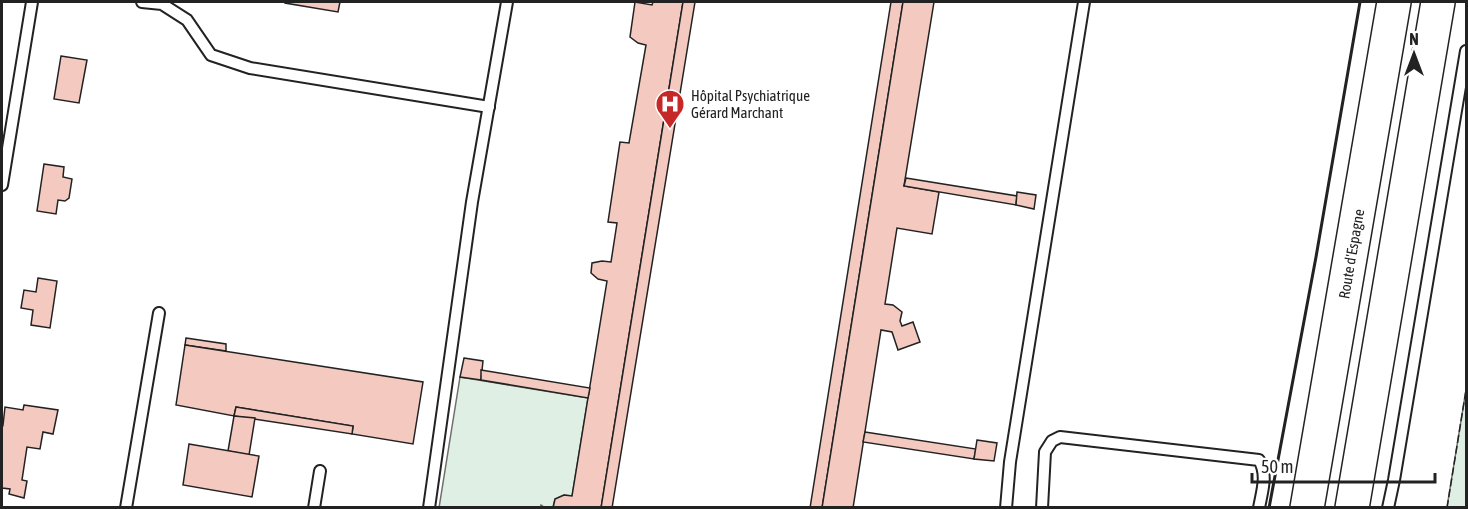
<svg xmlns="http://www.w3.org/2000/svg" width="1468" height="509" viewBox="0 0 1468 509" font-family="'Asap Condensed',sans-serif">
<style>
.green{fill:#e0efe3;stroke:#6f6f6f;stroke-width:1.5}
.building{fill:#f3c9c0;stroke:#222;stroke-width:1.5}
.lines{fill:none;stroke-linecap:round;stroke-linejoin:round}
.lane-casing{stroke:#222;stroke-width:14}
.primary-casing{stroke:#222;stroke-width:36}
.lane{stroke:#fff;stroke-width:10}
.primary{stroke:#fff;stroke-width:33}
.fence{stroke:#222;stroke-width:1.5;stroke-dasharray:8 3;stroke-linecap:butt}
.wall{stroke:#222;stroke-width:3}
.labels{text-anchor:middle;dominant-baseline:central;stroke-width:4.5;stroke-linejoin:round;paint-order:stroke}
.poi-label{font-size:15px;fill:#222;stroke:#fff;text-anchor:start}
.street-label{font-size:15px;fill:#222;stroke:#fff}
</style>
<rect width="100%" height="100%" fill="#fff"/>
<g class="green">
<polygon points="460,377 588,398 572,496 564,495 555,499 553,507 544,507 541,505 540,508 439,508"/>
<polygon points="1466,390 1466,507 1447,507"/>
</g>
<g class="building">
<polygon points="285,2 340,2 338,12 285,3"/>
<polygon points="635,2 652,5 653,2 683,2 601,508 553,508 555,499 564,495 572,496 607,281 598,279 591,273 592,263 602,261 611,262 617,223 608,222 620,142 629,143 646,45 638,43 630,37"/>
<polygon points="683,2 695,2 612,508 601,508"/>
<polygon points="891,2 903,2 822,508 810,508"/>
<polygon points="903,2 934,2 904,186 939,192 932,234 897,228 885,304 893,305 902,312 900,321 902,326 913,322 920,342 898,350 892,332 881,330 853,508 822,508"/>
<polygon points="61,56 87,60 79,103 54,99"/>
<polygon points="44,164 64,167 63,177 72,179 69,198 65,201 58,200 56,214 37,211"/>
<polygon points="906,178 1017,196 1016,205 904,186"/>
<polygon points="1017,192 1036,195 1034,209 1016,205"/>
<polygon points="38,278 57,281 50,328 31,325 33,310 21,308 24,290 36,292"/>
<polygon points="186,338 226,344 226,351 185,345"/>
<polygon points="185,345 423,382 413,444 352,434 353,426 236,407 234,416 176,405"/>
<polygon points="464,358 483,361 481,380 460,377"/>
<polygon points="481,370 590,388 588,398 481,380"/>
<polygon points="24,405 58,410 53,434 43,432 40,449 27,447 22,480 27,481 24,498 9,494 10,489 2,488 2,424 3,425 5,407 23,410"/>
<polygon points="236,407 353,426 352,434 234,416"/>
<polygon points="234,416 255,418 249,455 228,451"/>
<polygon points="865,432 976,449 974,459 863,442"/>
<polygon points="977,440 997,443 994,461 974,459"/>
<polygon points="189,444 259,456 252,497 183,485"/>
</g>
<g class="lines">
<g class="lane-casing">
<g id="lane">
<polyline points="142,2 162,4 187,20 211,55 250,68 489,107"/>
<polyline points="2,185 32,2"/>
<polyline points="126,508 159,313"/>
<polyline points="314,508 320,471"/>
<polyline points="429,508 472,202 507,2"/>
<polyline points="1006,508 1010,462 1084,2"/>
<path d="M1042,508L1045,452L1052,441L1060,437L1259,460C1268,475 1262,491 1259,508"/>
<polyline points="1388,508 1394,480 1466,51"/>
</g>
</g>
<g class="primary-casing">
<g id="primary">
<path id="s1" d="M1307,508L1394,2"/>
<polyline points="1352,508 1438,2"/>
</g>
</g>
<use href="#lane" class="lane"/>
<use href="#primary" class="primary"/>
<polyline class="fence" points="1447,508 1466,390"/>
<polyline class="wall" points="1269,508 1316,257 1360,2"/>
</g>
<defs>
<g id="hospital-pin" transform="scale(1.5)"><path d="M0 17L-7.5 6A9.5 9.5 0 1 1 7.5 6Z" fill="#c62828" stroke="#fff"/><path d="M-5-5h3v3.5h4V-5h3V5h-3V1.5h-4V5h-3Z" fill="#fff"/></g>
</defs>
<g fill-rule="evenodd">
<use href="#hospital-pin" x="670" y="104"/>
</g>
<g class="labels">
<g class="poi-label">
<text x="691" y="95">Hôpital Psychiatrique<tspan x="691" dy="17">Gérard Marchant</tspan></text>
</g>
<g class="street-label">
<text stroke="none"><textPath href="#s1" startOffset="258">Route d'Espagne</textPath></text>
</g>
</g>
<rect width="1468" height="509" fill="none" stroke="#222222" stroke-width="6"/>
<g transform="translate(1414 54)" stroke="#ffffff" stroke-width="4.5" paint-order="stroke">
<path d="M0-4.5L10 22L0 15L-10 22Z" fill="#222222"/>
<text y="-9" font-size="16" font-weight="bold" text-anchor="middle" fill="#222222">N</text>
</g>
<path d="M1252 473v9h183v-9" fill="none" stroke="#222222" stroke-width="3"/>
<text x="1261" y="473" font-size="18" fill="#222222" stroke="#ffffff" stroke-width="4.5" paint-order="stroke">50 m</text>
</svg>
